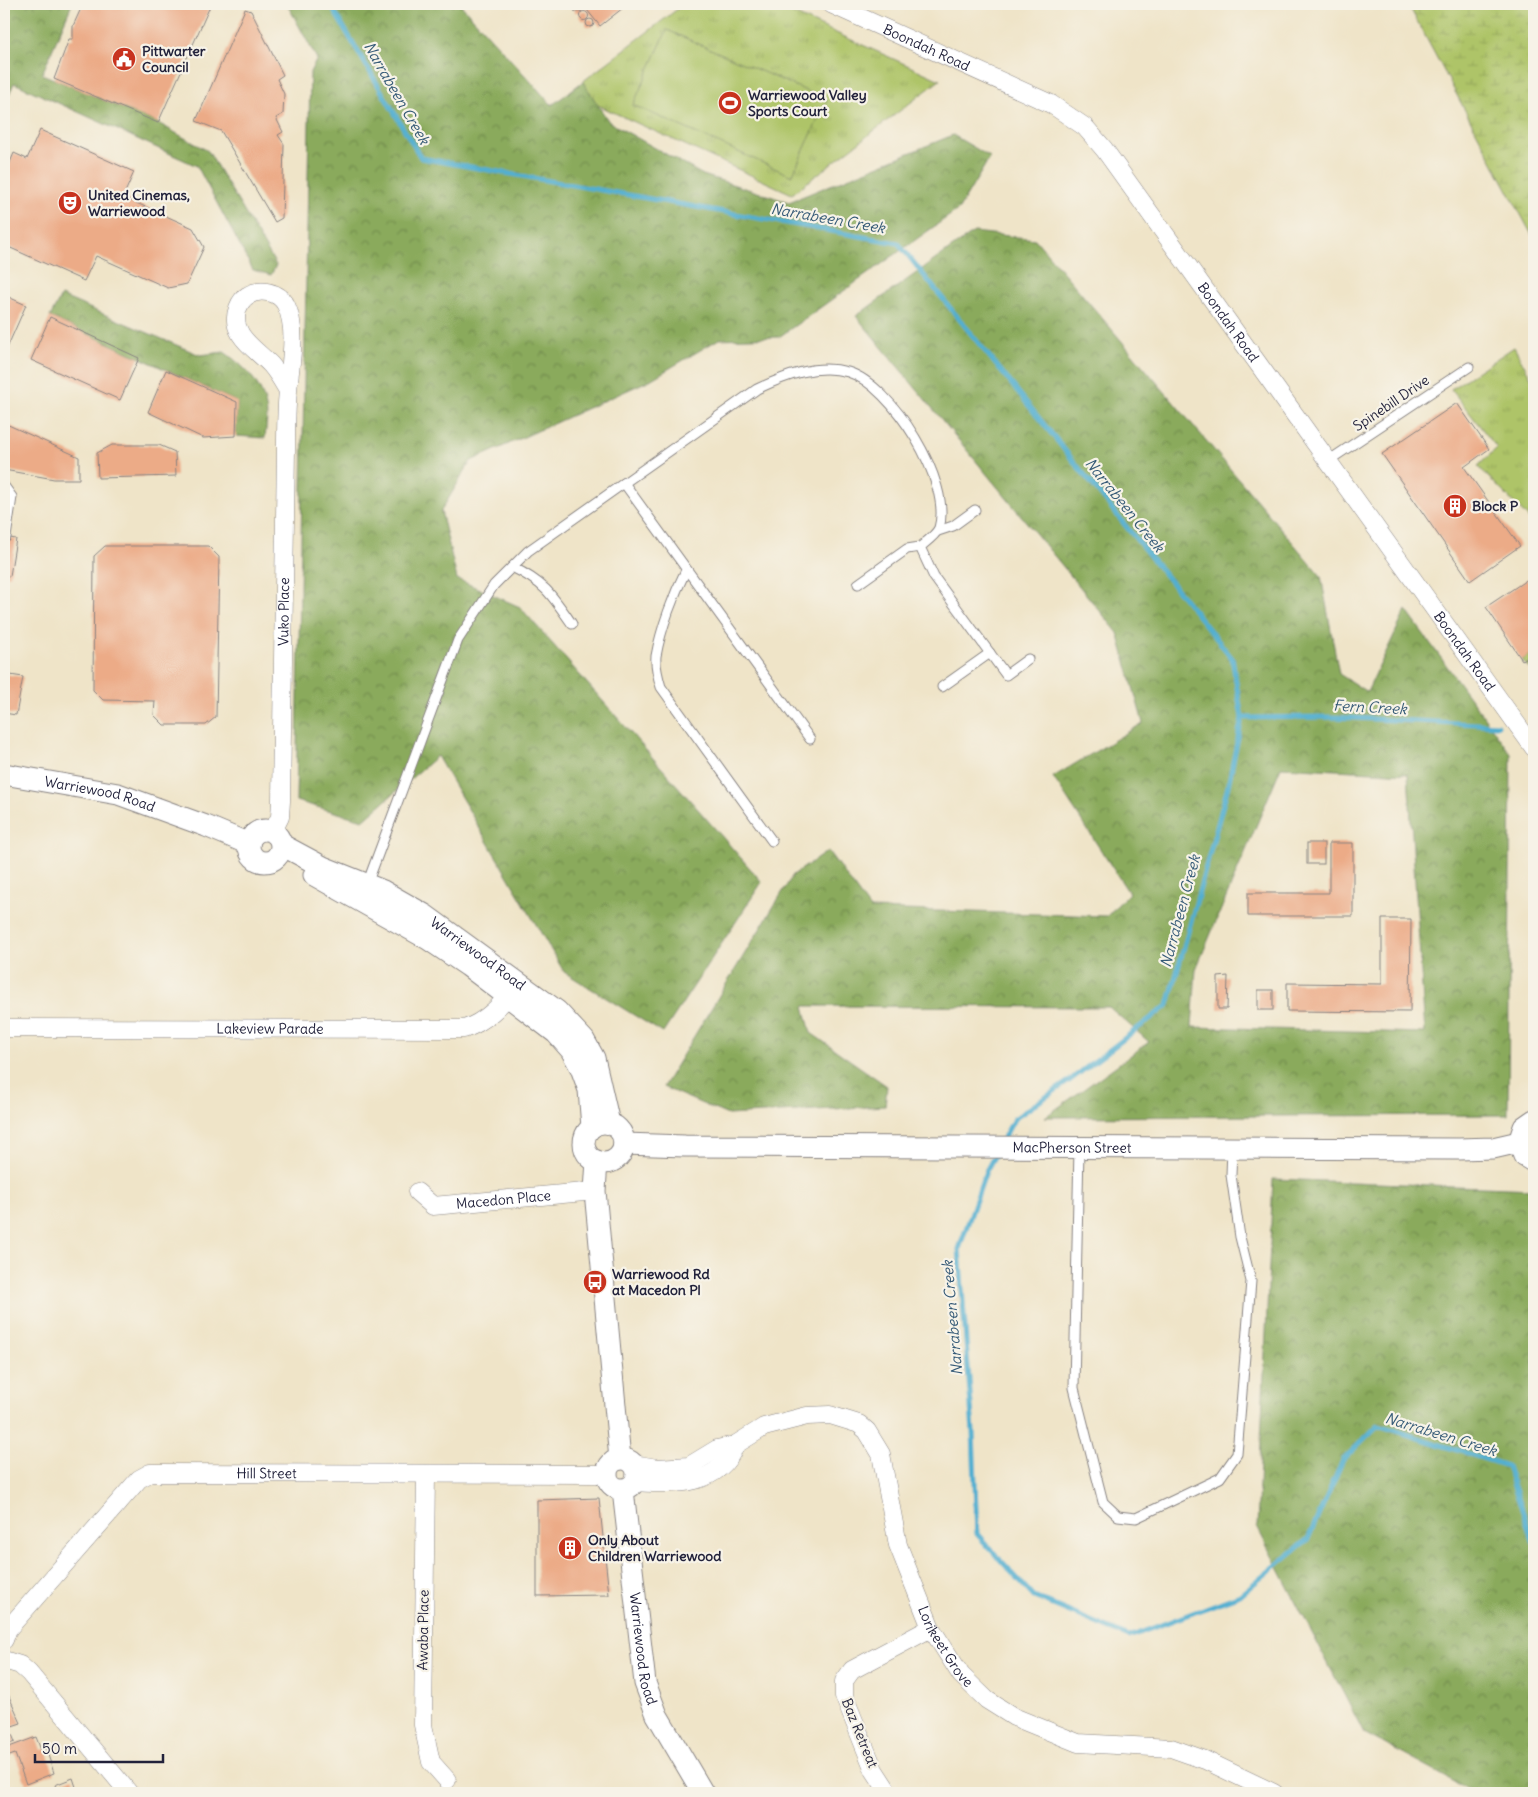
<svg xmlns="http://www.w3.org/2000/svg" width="1538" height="1797" viewBox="0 0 1538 1797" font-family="Delius,sans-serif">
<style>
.grass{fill:url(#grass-tufts);stroke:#687352}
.forest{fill:url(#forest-crowns);stroke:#56664c;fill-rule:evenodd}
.wetland{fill:url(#wetland-marsh);stroke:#687352}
.pitch{fill:#aec468;stroke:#687352}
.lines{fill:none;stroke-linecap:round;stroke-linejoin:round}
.stream{stroke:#52afd0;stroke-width:5}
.building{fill:#ecab87}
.service-casing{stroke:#888382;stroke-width:11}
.minor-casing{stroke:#888382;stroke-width:19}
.tertiary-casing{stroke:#888382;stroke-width:23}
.service{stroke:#fff;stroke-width:9}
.minor{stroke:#fff;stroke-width:18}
.tertiary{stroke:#fff;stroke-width:21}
.labels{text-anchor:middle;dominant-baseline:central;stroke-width:4.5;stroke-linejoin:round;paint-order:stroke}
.street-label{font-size:14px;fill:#22223b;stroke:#f7f3e8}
.poi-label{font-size:14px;font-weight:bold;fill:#22223b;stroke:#f7f3e8;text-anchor:start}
.water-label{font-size:15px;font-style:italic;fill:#355a77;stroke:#f7f3e8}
</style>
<defs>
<pattern id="grass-tufts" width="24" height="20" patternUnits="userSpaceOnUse" patternTransform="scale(1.25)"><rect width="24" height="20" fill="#aec468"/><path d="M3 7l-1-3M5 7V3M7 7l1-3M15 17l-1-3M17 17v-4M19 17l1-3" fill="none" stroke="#95a85b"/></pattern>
<pattern id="forest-crowns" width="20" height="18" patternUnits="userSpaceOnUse" patternTransform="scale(1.25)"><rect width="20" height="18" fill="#8aaa5c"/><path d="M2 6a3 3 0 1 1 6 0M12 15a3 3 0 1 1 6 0" fill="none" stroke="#708a4d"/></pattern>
<pattern id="wetland-marsh" width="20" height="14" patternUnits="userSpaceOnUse" patternTransform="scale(1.25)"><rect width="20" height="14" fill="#aec468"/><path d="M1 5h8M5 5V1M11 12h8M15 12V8" fill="none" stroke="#95a85b"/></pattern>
</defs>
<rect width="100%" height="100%" fill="#f7f3e8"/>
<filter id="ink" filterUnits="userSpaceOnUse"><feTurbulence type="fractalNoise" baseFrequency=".02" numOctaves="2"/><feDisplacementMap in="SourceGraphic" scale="10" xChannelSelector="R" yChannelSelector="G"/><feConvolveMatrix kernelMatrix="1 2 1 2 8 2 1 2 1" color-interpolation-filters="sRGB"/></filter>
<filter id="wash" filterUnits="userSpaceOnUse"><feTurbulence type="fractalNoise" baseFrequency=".0096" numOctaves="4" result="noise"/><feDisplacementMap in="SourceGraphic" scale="20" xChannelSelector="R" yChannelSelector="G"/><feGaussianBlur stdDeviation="1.12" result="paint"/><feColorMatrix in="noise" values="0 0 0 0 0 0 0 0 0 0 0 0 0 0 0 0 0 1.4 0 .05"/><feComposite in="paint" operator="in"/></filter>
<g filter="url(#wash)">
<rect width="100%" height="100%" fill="#efe4c8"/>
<g class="grass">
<polygon points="684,4 772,4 940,80 792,194 569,92"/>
<polygon points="1514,347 1534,383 1534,524 1478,466 1497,448 1451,389"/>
<polygon points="1534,652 1534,674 1522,660"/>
</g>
<g class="forest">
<polygon points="4,4 72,4 42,74 158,123 208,151 276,265 271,275 253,270 197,166 14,83 4,106"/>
<polygon points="287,4 460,4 552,105 583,82 609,122 703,175 789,202 953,135 990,157 959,209 779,337 719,339 650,380 471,461 441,511 457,579 520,607 762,882 663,1033 564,972 437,756 363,820 296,801 310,72 317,59"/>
<path d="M974,232L1035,239L1321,576L1339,674L1367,692L1406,610L1511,754L1508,1115L1045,1117L1149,1042L1109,1007L804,1006L811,1033L887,1086L885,1106L728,1115L663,1087L793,875L828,851L870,909L1107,916L1129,893L1053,777L1143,723L1118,633L856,316ZM1281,767L1408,774L1425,1033L1192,1027L1196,969Z"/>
<path d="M61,296L200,355L224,352C243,365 262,383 266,407C268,416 266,428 265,438L236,436L237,402L50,317Z"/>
<polygon points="1273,1179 1534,1189 1534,1793 1475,1793 1364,1733 1257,1527"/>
</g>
<polygon class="wetland" points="1408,4 1534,4 1534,239"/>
<polygon class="pitch" points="667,30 827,100 792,176 633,105"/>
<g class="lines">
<g class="stream">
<polyline points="330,4 421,158 898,243 1232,658 1242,718 1228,786 1168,1005 1069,1081 1014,1119 1002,1141"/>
<polyline points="1242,718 1332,717 1498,725"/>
<polyline points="996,1153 986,1171 959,1249 973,1432 977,1534 1034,1597 1129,1637 1240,1595 1308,1539 1343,1460 1378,1425 1507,1466 1534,1544"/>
</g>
</g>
<g id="blocks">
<g class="building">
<polygon points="83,4 211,4 158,123 54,79 69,39 73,39 73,26"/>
<polygon points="574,4 628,4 600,26 583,5 581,12 575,12"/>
<polygon points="245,9 251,11 283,75 277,79 284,94 283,114 276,118 283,132 278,135 284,144 282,218 275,222 221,131 196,121"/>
<circle cx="584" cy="16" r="4.5"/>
<circle cx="590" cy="23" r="4"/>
<polygon points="40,130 134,172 123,197 193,228 204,247 187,284 168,288 96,256 84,281 4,245 4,177 14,153 27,159"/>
<polygon points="4,295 26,305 7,348 4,346"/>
<polygon points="50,317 139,358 120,400 31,360"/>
<polygon points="166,370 237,402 236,436 203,438 148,412"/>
<polygon points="1457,403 1489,449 1464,467 1520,546 1470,581 1382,454"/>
<polygon points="4,423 79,457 79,479 54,479 4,470"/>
<polygon points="112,445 159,445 175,452 176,476 98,478 97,453"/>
<polygon points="4,501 7,502 5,517 4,517"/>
<polygon points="4,537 16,539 10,576 4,575"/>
<polygon points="105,546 208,546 219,557 216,717 206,725 164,725 154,715 155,701 103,700 93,690 94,556"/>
<polygon points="1534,575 1534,652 1522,660 1486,607"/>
<polygon points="4,674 23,677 16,715 4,713"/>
<rect x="1307" y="843" width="17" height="21"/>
<polygon points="1329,843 1353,843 1353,916 1248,916 1248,893 1329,893"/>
<polygon points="1382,919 1411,919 1410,1012 1287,1011 1287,983 1382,984"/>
<polygon points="1228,976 1227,1009 1218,1009 1218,977"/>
<rect x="1258" y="990" width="15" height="20"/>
<polygon points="599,1498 609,1595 537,1596 537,1500"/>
<polygon points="7,1692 21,1723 9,1727 15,1742 4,1746 4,1693"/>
<polygon points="36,1737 41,1750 46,1749 54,1773 26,1784 15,1754 4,1758 4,1749"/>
<polygon points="73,1778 78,1793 49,1793 57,1790 55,1785"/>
<polygon points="47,1788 48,1793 33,1793"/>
</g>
</g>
</g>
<g filter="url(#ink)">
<use href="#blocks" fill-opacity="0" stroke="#888382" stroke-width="1"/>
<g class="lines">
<g class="service-casing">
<g id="service">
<polyline points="1328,461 1469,367"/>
<polyline points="624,483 810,739"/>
<polyline points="4,486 12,497 6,537"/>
<polyline points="938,531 953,526 975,510"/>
<path d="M512,567C545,583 552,595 572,624"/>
<path d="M686,570C674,594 661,628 656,656C655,666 658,677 661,687L772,841"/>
<polyline points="858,584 907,549 920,547"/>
<polyline points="942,687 990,653"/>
<path d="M367,884L458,640L494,585L528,551L757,389C785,376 816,363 848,372C892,385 953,483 939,528C936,535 926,542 920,547L934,577L1006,675L1028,659"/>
<polyline points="1079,1148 1074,1388 1103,1502 1118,1516 1136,1518 1220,1478 1237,1454 1251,1281 1240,1237 1231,1175 1232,1149"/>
</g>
</g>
<g class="minor-casing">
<g id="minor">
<path id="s1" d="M831,4L1051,104L1085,127L1104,149L1534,748"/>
<path id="s2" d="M273,831L280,817L281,801C283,683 284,566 286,448C286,429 286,410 288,391C290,365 298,330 286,305C279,291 259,288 247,296C242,299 240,303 238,308C228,334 256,349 271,365C278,373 283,382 288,391"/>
<path id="s3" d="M4,1028L464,1029C486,1022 502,1004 516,986"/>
<path id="s4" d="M417,1192L433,1206L595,1191"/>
<path id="s5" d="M633,1464L657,1468L689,1466L717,1449L735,1445L764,1427L807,1416L830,1415L859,1424L867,1431L881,1454L898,1545L931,1628L961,1675L987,1700L1014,1717L1078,1743L1171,1748L1205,1760L1274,1793"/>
<polyline points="426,1474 423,1725 431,1762 447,1780"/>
<path d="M635,1482C673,1484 719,1488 735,1445"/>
<path id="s6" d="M4,1640L8,1629L139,1479L150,1473L606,1474"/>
<polyline points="4,1660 20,1665 29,1673 129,1793"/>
<polyline points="889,1793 874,1770 844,1696 844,1681 852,1670 931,1628"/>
</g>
</g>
<g class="tertiary-casing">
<g id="tertiary">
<path id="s7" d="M4,774L118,794L206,826L249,844"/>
<circle cx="265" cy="846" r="16"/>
<path id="s8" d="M282,845L323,867L383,891L425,915L557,1011L584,1040L594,1058L609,1123"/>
<polyline points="314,875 428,939 468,966 556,1033 571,1050 581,1068 589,1090 592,1127"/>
<polyline points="1534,1120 1524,1127 1519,1142 1524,1156 1534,1162"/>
<circle cx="604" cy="1143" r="20"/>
<path id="s9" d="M624,1144L685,1146L1459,1149L1493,1148L1519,1142"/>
<polyline points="597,1161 595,1191 620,1459"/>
<circle cx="622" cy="1474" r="15"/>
<path id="s10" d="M623,1490L645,1683L657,1715L703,1793"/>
</g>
</g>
<use href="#service" class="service"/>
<use href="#minor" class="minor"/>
<use href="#tertiary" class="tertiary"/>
</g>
</g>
<defs>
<g id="civic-disc" transform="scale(1.25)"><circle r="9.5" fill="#c8321e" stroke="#f7f3e8"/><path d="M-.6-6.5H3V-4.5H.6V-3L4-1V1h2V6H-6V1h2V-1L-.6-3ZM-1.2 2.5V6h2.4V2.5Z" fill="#fff"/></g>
<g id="stadium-disc" transform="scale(1.25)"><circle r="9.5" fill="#c8321e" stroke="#f7f3e8"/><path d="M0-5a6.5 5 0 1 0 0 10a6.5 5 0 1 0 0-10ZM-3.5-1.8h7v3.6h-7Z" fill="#fff"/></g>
<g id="theatre-disc" transform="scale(1.25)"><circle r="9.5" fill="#c8321e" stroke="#f7f3e8"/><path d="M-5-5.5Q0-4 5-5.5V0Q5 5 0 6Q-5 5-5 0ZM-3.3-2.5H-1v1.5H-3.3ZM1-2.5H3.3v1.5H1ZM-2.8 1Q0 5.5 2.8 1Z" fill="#fff"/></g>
<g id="building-disc" transform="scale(1.25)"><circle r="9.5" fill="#c8321e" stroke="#f7f3e8"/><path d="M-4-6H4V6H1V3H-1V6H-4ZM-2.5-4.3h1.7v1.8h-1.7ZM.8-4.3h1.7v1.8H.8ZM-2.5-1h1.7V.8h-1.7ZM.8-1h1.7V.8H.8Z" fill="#fff"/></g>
<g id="bus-disc" transform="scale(1.25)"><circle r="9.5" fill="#c8321e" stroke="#f7f3e8"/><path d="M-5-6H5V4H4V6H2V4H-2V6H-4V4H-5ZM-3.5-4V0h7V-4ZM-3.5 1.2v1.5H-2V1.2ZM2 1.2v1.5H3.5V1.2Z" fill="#fff"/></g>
</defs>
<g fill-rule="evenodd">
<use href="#civic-disc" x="124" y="59"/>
<use href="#stadium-disc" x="730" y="103"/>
<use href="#theatre-disc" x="70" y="203"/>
<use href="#building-disc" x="1455" y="506"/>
<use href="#bus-disc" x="595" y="1282"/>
<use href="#building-disc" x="570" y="1548"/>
</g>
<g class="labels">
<g class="street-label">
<text stroke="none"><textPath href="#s1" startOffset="105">Boondah Road</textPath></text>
<text stroke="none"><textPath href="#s1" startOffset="525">Boondah Road</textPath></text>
<text transform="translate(1391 403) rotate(-34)">Spinebill Drive</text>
<text stroke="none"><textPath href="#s2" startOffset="221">Vuko Place</textPath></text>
<text stroke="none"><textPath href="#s1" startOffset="930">Boondah Road</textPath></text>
<text stroke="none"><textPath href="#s7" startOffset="98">Warriewood Road</textPath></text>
<text stroke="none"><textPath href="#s8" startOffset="225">Warriewood Road</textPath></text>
<text stroke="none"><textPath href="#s3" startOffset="266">Lakeview Parade</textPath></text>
<text stroke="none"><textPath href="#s9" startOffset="448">MacPherson Street</textPath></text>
<text stroke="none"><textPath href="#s4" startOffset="92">Macedon Place</textPath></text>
<text stroke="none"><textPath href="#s6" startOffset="340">Hill Street</textPath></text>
<text transform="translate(423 1630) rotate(-89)">Awaba Place</text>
<text stroke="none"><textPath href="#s5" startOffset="482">Lorikeet Grove</textPath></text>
<text stroke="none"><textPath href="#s10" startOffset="160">Warriewood Road</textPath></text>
<text transform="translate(860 1733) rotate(68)">Baz Retreat</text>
</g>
<g class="poi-label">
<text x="142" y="51">Pittwarter<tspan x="142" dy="16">Council</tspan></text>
<text x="748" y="95">Warriewood Valley<tspan x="748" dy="16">Sports Court</tspan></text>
<text x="88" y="195">United Cinemas,<tspan x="88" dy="16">Warriewood</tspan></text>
<text x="1472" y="506">Block P</text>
<text x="612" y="1274">Warriewood Rd<tspan x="612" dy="16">at Macedon Pl</tspan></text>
<text x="588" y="1540">Only About<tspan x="588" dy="16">Children Warriewood</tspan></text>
</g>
<g class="water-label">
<text transform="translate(397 93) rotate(60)">Narrabeen Creek</text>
<text transform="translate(828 218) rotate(10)">Narrabeen Creek</text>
<text transform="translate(1125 505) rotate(51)">Narrabeen Creek</text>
<text transform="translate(1370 707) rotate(3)">Fern Creek</text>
<text transform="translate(1180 911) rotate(-75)">Narrabeen Creek</text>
<text transform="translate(952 1318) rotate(-95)">Narrabeen Creek</text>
<text transform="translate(1441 1434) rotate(17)">Narrabeen Creek</text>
</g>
</g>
<rect width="1538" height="1797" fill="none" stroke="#f7f3e8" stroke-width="20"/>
<path d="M35 1754v8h128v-8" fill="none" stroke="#22223b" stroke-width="2.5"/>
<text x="42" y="1754" font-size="15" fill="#22223b" stroke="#f7f3e8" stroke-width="4" paint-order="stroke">50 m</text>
</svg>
